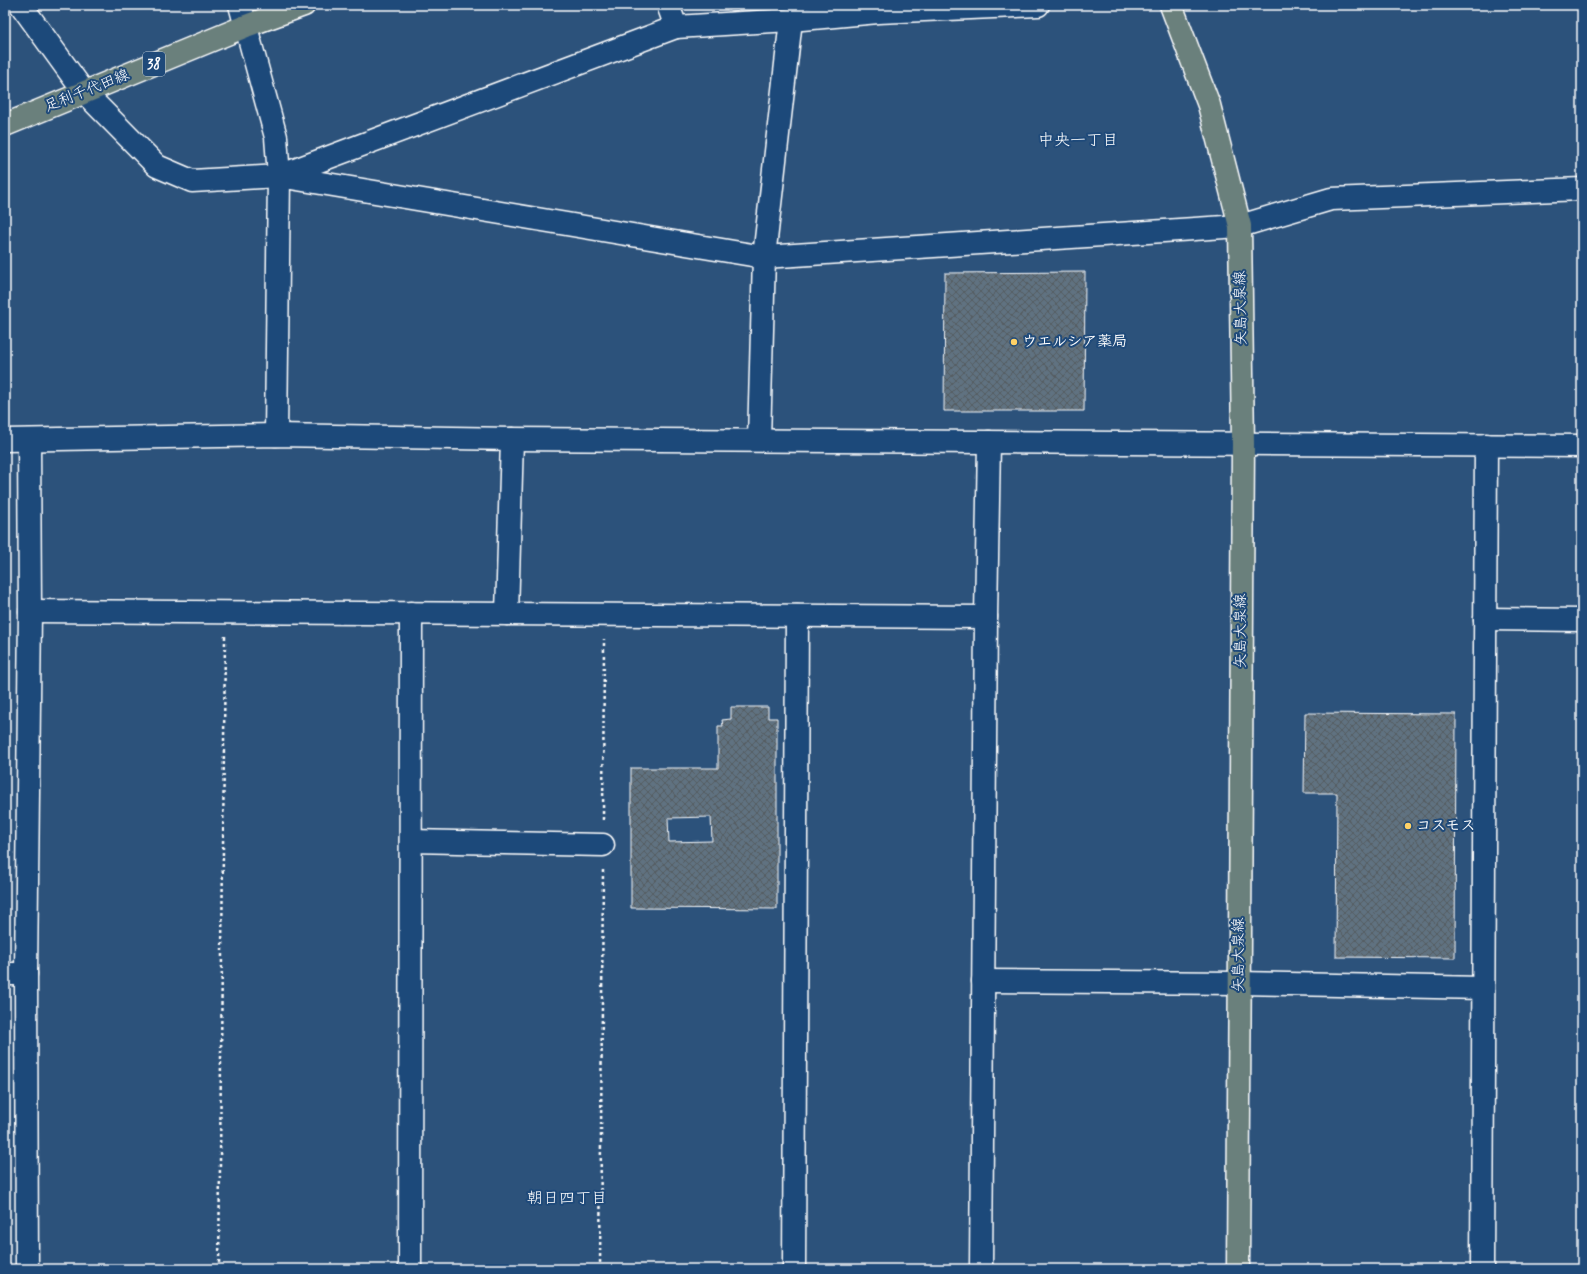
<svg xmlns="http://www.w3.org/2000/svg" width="1587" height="1274" viewBox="0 0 1587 1274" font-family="Mynerve,'Klee One',sans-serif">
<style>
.building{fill:url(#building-cross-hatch);stroke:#fff;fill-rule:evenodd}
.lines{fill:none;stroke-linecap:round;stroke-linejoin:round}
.minor-casing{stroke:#fff;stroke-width:25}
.major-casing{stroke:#fff;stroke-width:25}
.path{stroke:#fff;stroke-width:2.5;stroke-dasharray:3 3;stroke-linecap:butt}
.minor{stroke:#1f4a7a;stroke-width:22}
.major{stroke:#6a807c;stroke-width:22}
.poi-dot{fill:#ffd166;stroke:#1f4a7a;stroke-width:1.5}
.labels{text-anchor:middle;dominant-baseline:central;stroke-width:4;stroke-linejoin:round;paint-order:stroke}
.shield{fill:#1f4a7a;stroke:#bcc9d7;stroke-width:1}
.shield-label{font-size:14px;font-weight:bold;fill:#fff}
.street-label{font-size:15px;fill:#fff;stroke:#1f4a7a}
.poi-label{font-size:15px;font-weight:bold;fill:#fff;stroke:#1f4a7a;text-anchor:start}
.neighbourhood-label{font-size:16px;fill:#fff;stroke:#1f4a7a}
</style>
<defs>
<pattern id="building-cross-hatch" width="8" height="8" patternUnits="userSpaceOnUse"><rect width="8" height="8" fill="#607281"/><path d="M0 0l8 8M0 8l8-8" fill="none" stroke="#545b61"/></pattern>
</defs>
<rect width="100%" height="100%" fill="#2c527b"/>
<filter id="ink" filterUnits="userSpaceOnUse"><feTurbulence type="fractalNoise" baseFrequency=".025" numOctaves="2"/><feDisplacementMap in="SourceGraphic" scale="8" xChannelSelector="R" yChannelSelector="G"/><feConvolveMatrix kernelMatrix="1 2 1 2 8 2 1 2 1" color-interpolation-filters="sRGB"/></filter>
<g filter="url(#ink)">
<g class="building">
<polygon points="1085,272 1084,411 944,411 945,273"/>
<path d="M731,707H768V718H777V909L631,908V768H718V726H723L722,720L731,719ZM711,817L712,841L669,842L668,818Z"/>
<polygon points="1305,713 1456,714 1455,958 1336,957 1337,793 1304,793"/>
</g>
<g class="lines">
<g class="minor-casing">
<g id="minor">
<polyline points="21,5 84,92 157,166 192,181 279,176"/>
<polyline points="240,5 276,137 279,176 676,27"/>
<polyline points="668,5 676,27 791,20 878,12 1038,5"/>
<polyline points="276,435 279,176 764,257 1240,226 1331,199 1582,189"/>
<polyline points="5,440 276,435 512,439 1582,446"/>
<polyline points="759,440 764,257 791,20"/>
<polyline points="30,611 986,617"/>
<polyline points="507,614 512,439"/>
<polyline points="1485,619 1582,620"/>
<polyline points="411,841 603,845"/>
<polyline points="5,974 26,974"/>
<polyline points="983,981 1239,983 1483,988"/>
<polyline points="27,1269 26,974 30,611 29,440"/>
<polyline points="410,1269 411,613"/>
<polyline points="794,1269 797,616"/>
<polyline points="981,1269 986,617 989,442"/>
<polyline points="1482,1269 1486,445"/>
</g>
</g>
<g class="major-casing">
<g id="major">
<polyline points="1171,5 1209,105 1240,226 1243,444 1238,1269"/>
<polyline points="5,125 246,26 304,5"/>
</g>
</g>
<g class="path">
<polyline points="603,820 604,639"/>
<polyline points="219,1269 225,636"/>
<polyline points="600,1269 603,869"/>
</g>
<use href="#minor" class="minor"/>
<use href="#major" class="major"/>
</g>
</g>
<g class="poi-dot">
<circle cx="1014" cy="342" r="4"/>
<circle cx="1408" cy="826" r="4"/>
</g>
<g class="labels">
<rect class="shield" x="143" y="52" width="22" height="24" rx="3"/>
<g class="shield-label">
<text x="154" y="64">38</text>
</g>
<g class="street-label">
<text transform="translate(87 91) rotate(-22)">足利千代田線</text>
<text transform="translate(1241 308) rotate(-91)">矢島大泉線</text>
<text transform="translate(1241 631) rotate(-90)">矢島大泉線</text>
<text transform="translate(1239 955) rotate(-90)">矢島大泉線</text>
</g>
<g class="poi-label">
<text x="1022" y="342">ウエルシア薬局</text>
<text x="1416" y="826">コスモス</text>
</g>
<g class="neighbourhood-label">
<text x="1078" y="140">中央一丁目</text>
<text x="567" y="1198">朝日四丁目</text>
</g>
</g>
<rect width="1587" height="1274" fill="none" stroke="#1f4a7a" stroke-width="20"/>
<rect x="10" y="10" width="1567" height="1254" fill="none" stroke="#fff" stroke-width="1.5" filter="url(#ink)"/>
</svg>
